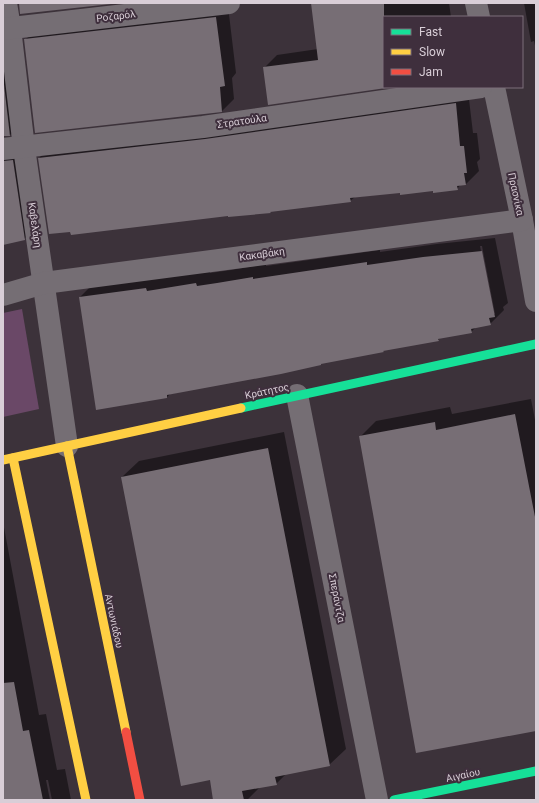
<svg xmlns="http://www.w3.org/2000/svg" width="539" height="803" viewBox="0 0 539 803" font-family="Roboto,sans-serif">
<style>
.green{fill:#6a4867}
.shadow{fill:#0007;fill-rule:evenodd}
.building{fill:#776e75}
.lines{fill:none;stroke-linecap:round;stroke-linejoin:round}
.street{stroke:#756e74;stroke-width:22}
.fast{stroke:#16e098;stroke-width:9}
.slow{stroke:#ffcf43;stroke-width:9}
.jam{stroke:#f24e42;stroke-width:9}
.labels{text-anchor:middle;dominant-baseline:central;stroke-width:4;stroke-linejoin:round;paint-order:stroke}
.street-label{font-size:10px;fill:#d9ced7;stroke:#3f2f3d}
</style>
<rect width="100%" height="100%" fill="#3c323a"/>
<polygon class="green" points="22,309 39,409 3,417 3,313"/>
<g class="shadow">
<polygon points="3,3 23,122 10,135 3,136 6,143 11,148 37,226 24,239 3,244"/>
<polygon points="312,3 449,3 451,17 453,17 384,17 384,87 386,87 269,104 264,68 277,55 318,49"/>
<polygon points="524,3 536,3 536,50 534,41 531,42"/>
<polygon points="228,6 236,73 232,78 234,99 222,111 25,40 37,28"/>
<polygon points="468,91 473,133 477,133 480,159 477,162 479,171 466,184 461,184 457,189 401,192 355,197 350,201 39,158 52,145"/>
<path d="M495,238L508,303L503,307L504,310L490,324L476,327L471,332L440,338L438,340L384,349L170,394L167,397L80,297L93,284L210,270V273L231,270L266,264V266L380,250V252L437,244ZM480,246H482L495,314H493Z"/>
<polygon points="531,399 536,425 536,730 360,437 376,421 450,407 452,414"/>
<polygon points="284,432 346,749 329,765 287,773 276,784 260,787 247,800 215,800 211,779 122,477 139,461"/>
<polygon points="3,522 39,715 46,714 57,770 65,769 71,800 52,800 48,780 46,780 50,800 3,800"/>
</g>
<g class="building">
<polygon points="19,3 120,3 20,14"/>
<polygon points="311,3 384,3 384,87 393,87 268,105 263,67 318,60"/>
<polygon points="216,17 225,86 220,87 222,112 35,133 24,39"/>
<polygon points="3,76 10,136 3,136"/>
<polygon points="456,103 460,146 464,146 467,173 464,173 466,185 457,186 458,190 433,193 433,191 400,195 400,193 350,198 351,202 270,212 271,213 228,217 228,216 71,235 70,232 49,234 38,158 205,139"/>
<polygon points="13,160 25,240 3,245 3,161"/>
<polygon points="482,251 495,317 489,318 491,325 471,329 472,333 438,339 439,341 383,351 384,352 321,364 321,365 281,374 167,395 167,398 96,410 79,297 146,288 147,291 196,283 197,286 217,283 253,277 253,279 367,262 367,265 423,257"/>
<polygon points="515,414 536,522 536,731 416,753 359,436 435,422 436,430"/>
<polygon points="268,448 330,766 275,777 277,785 242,791 244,800 213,800 210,780 181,786 121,477"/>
<polygon points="14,682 23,731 29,730 43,800 3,800 3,683"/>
</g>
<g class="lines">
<g class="street">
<polyline points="6,3 10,28 24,148 67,446"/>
<polyline points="476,3 479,17"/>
<polyline points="3,29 229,3"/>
<polyline points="494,87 522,220 536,301"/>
<polyline points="3,149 203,127 481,87"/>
<polyline points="3,295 44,283 522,220"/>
<polyline points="297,395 377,800"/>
</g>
<g class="fast">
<polyline points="241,408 536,344"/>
<polyline points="394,800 536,771"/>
</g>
<g class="slow">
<polyline points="67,446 126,732"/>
<polyline points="13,458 86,800"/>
<polyline points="3,460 241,408"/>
</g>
<polyline class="jam" points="126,732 140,800"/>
</g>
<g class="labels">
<g class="street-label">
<text transform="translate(116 16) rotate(-7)">Ροζαρόλ</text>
<text transform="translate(242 121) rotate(-8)">Στρατούλα</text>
<text transform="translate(516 194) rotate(78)">Πρασνίκα</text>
<text transform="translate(35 225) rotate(82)">Καβελάρη</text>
<text transform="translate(262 254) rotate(-8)">Κακαβάκη</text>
<text transform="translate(267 391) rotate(-12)">Κράτητος</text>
<text transform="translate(337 598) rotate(79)">Σπεράντζα</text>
<text transform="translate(114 621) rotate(78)">Αντωνιάδου</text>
<text transform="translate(463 775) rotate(-12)">Αιγαίου</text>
</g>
</g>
<rect width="539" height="803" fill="none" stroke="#d9ced7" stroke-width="8"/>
<rect x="383" y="16" width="140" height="72" fill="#3f2f3d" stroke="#7d6f7b"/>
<rect x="391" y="29" width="20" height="6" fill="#16e098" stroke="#7d6f7b"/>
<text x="419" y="36" font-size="12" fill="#d9ced7">Fast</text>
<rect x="391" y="49" width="20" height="6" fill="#ffcf43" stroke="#7d6f7b"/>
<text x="419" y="56" font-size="12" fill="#d9ced7">Slow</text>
<rect x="391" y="69" width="20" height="6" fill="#f24e42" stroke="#7d6f7b"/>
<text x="419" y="76" font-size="12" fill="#d9ced7">Jam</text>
</svg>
